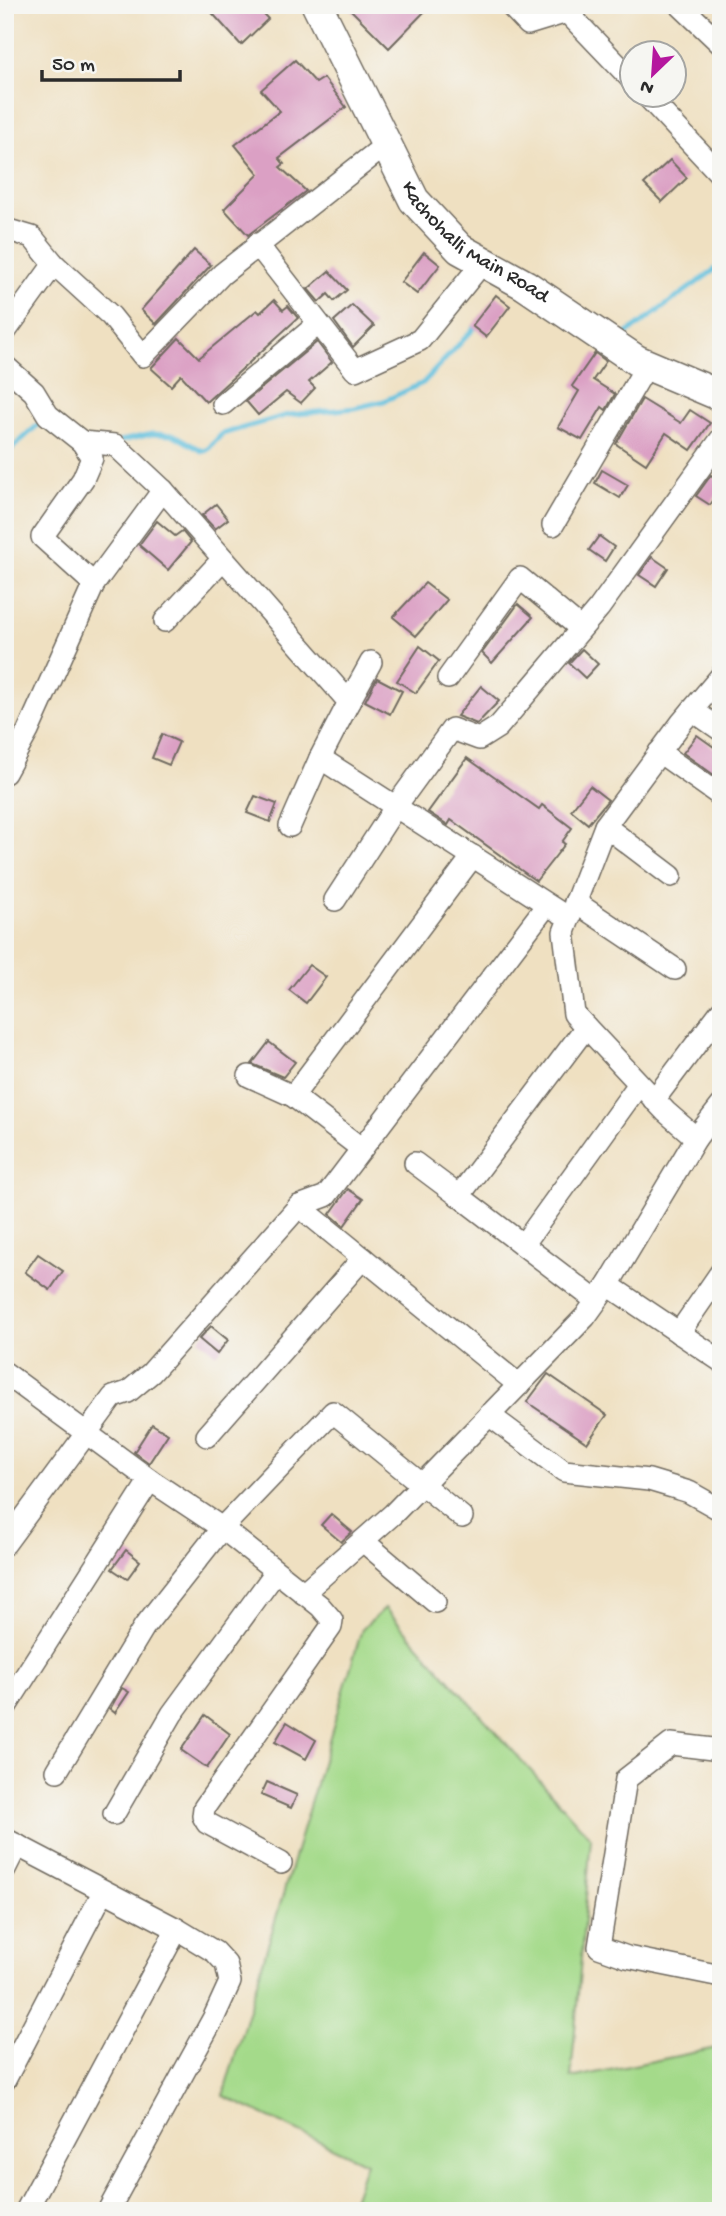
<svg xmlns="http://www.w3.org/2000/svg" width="726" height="2216" viewBox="0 0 726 2216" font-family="'Gochi Hand',sans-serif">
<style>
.green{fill:#a4da8a;stroke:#68825a;stroke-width:2}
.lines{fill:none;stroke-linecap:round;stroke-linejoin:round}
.stream{stroke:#5fbfdd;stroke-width:5}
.building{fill:#dba0c4}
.street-casing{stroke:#706a60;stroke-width:24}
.secondary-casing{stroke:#706a60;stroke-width:33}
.street{stroke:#fff;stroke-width:21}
.secondary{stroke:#fff;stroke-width:30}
.labels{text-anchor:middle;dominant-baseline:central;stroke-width:5;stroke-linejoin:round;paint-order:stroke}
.street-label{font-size:21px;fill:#2b2b2b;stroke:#f6f6f2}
</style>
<rect width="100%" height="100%" fill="#f6f6f2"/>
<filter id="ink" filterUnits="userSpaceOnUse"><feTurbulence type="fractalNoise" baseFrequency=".0143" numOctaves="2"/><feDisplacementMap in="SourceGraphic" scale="14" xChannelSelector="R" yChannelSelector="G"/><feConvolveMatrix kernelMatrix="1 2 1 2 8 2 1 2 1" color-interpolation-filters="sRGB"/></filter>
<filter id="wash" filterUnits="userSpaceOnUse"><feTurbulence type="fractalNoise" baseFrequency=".00686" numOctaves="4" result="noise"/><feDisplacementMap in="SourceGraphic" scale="28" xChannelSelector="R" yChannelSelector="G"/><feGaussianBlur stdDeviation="1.57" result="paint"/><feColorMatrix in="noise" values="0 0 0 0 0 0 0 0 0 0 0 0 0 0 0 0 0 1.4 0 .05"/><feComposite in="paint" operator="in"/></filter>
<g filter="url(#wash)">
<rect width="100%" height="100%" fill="#efe0c1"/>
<polygon class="green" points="385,1608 591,1838 571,2078 721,2047 721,2211 349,2211 366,2163 223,2096 362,1629"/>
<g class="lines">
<g class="stream">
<polyline points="621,338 721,265"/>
<polyline points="121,441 152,434 174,435 202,451 207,450 222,434 288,415 355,408 384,401 423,383 478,324"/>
<polyline points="5,455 41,422 45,424"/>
</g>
</g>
<g id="blocks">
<g class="building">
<polygon points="205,5 255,5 268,19 241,45"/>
<polygon points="346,5 431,5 389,48"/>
<polygon points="295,60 316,83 324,78 346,107 279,158 284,164 280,167 306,191 248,235 224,209 259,174 235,145 280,111 261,90"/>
<polygon points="670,160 687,178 662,202 644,184"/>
<polygon points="194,250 211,265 156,324 141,310"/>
<polygon points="424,252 440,265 417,294 401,282"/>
<polygon points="329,271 347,290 334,301 328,294 319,302 308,289"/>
<polygon points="496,295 510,306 486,337 472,326"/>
<polygon points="274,300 283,310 288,306 298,318 206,402 181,375 171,386 151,368 179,338 199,358 257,310 260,313"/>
<polygon points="352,305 374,326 353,347 334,321"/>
<polygon points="317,342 332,362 309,382 315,388 301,403 286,392 258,415 246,401"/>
<polygon points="595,353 606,361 593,380 615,394 606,410 602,407 582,440 558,427 579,391 572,386"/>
<polygon points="642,399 681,423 690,410 710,423 691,450 666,433 646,464 616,444"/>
<polygon points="602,470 628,485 620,498 595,483"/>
<polygon points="711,475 721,482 721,490 710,505 696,496"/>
<polygon points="216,504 228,519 215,529 202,515"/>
<polygon points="157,521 175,536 182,531 191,542 168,570 139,545"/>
<polygon points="599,536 614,547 605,561 589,550"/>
<polygon points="652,557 668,568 656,586 639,575"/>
<polygon points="425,583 447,600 416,636 393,617"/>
<polygon points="518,604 533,617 492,663 482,653"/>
<polygon points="420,646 439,661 416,693 397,681"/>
<polygon points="582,649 598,664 585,678 569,663"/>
<polygon points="377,678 402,691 390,714 365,701"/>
<polygon points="481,686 499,701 477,724 457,716"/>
<polygon points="162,734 179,742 169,765 152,758"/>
<polygon points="697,735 721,752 721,780 683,753"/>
<polygon points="467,758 539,809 542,805 572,828 562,842 565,844 536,881 451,820 448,825 428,812"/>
<polygon points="590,786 608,800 588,824 571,810"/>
<polygon points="255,796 277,804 270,822 247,813"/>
<polygon points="309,965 326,977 306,1003 289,990"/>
<polygon points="269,1042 295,1062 283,1077 252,1064"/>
<polygon points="348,1189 363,1199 344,1226 330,1214"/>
<polygon points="38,1254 63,1271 50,1290 25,1272"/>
<polygon points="211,1326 228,1340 217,1354 199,1339"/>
<polygon points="548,1374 607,1415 587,1443 527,1402"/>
<polygon points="152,1424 168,1434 149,1463 134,1452"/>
<polygon points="331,1514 352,1532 341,1542 321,1525"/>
<polygon points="126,1550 140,1561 127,1579 112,1569"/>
<polygon points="122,1688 129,1692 115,1713 110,1709"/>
<polygon points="205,1715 230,1734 207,1768 181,1750"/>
<polygon points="287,1722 316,1740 306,1759 275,1742"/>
<polygon points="267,1782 297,1795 291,1808 261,1795"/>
</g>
</g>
</g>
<g filter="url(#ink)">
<use href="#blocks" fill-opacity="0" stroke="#706a60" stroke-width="2"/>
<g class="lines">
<g class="street-casing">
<g id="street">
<polyline points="510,5 528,24 567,12 632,80"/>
<polyline points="680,5 721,44"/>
<polyline points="645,94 721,175"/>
<polyline points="5,229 32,237 54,264 111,316 143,356 222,274 387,144"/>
<polyline points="257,244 355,370 420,340 483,262"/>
<polyline points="5,332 54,264"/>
<polyline points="5,366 34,392 48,415 82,442 92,458 83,479 42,537 94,584"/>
<polyline points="223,404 318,324"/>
<polyline points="82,442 115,445 163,490 349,702 320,758 559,912"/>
<polyline points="553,525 647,365"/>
<polyline points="165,621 223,559"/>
<polyline points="448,678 520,578 580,628"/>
<polyline points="349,702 371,662"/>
<polyline points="692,710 721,730"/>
<polyline points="659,752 721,796"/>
<polyline points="5,773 28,731 94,584 163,490"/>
<polyline points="290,826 320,758"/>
<polyline points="605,826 671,876"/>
<polyline points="335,900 396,806 452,729 479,739 498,727 599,608 721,439"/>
<polyline points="575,902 675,969"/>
<polyline points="586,1027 459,1196 595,1300"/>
<polyline points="249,1076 293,1096"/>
<polyline points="654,1100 721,1011"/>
<polyline points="696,1138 721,1106"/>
<polyline points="362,1149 293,1096 473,856"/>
<polyline points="415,1163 459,1196"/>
<polyline points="299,1206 519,1385"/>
<polyline points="523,1245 639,1084"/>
<polyline points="608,1285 721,1361"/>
<polyline points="679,1333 721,1272"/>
<polyline points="5,1373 150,1480 222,1528 320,1606 332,1620 331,1627 204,1808 203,1816 207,1823 281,1863"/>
<polyline points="489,1415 564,1471 649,1480 689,1492 721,1510"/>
<polyline points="207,1436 363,1258"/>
<polyline points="363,1541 435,1602"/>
<polyline points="5,1544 113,1397 128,1392 151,1373 299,1206 326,1196 546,906"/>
<polyline points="303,1593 393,1514 585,1317 608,1285 696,1138 666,1112 574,1014 564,932 605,826 682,722 721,676"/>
<polyline points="5,1708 150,1480"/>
<polyline points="721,1750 671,1744 626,1779 599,1947 627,1957 721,1976"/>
<polyline points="57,1771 144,1627 222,1528 333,1412 462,1517"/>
<polyline points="114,1814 172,1714 275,1573"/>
<polyline points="5,1839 177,1929 215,1952 226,1964 230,1982 214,2017 108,2211"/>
<polyline points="5,1869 17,1845"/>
<polyline points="5,2080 103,1892"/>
<polyline points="26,2211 177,1929"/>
</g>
</g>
<g class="secondary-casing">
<g id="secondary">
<path id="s1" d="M317,5L414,200L460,249L525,285L636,360L721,396"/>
</g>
</g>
<use href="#street" class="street"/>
<use href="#secondary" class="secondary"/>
</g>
</g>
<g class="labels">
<g class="street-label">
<text stroke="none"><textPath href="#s1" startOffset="292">Kachohalli Main Road</textPath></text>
</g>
</g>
<rect width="726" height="2216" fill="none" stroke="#f6f6f2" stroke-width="28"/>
<g transform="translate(653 74) rotate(205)"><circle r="33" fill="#f6f6f2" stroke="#a5a5a2" stroke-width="2"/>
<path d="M0-5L12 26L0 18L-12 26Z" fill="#b5179e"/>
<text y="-10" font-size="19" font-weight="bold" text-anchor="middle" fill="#2b2b2b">N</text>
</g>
<path d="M42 70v10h138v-10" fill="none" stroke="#2b2b2b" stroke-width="3.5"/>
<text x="52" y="70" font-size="21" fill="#2b2b2b" stroke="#f6f6f2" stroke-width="5" paint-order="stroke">50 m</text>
</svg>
